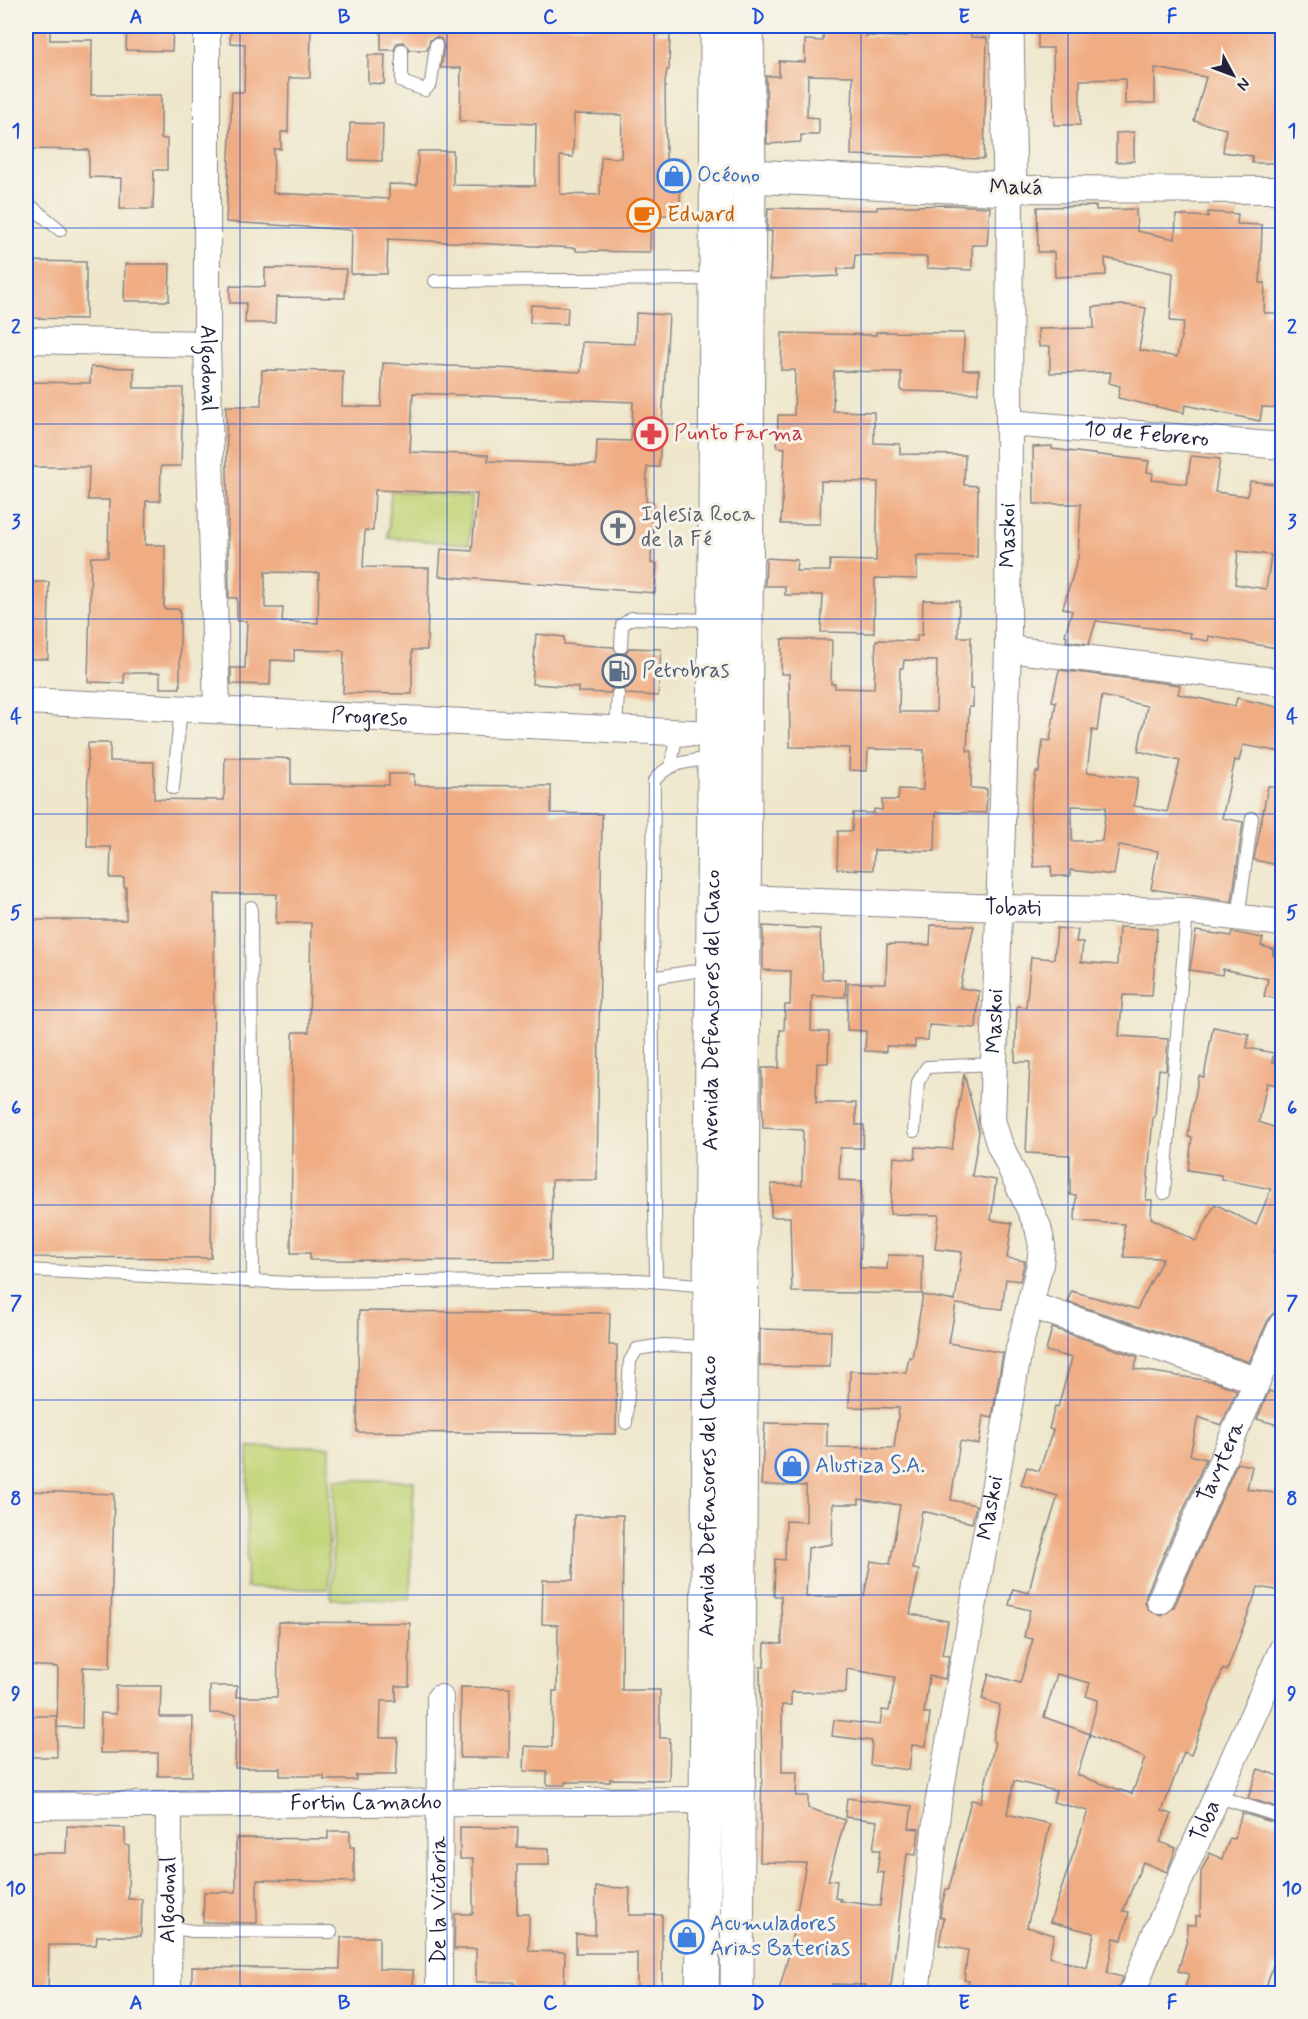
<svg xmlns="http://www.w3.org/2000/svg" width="1308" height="2019" viewBox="0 0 1308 2019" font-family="Mynerve,sans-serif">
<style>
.green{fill:#c1d477;stroke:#727b59;stroke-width:1.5}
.building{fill:#f0ac82;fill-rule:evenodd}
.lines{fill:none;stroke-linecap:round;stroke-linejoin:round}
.lane-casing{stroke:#888484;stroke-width:14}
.street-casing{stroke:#888484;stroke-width:28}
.secondary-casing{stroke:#888484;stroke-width:35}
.highway-casing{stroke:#888484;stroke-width:35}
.lane{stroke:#fff;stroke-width:12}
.street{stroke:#fff;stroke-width:26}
.secondary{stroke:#fff;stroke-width:33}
.highway{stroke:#fff;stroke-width:33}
.grid{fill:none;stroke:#1d4ed8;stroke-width:1.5;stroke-opacity:0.55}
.labels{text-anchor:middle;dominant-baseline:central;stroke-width:6;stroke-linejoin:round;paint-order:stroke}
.shop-label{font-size:22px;fill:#366cbe;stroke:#f7f3e8;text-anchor:start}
.street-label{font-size:22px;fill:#22223b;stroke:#f7f3e8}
.food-label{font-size:22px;fill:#c56008;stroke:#f7f3e8;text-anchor:start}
.health-label{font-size:22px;fill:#be3a42;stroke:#f7f3e8;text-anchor:start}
.worship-label{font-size:22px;fill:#5b616d;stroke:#f7f3e8;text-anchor:start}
.service-label{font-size:22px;fill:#4e5e75;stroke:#f7f3e8;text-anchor:start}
.neatline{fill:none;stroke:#1d4ed8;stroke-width:2}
.grid-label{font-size:20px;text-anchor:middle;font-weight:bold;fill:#1d4ed8}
</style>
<rect width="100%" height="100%" fill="#f7f3e8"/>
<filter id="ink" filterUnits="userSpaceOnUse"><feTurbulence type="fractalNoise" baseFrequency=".0167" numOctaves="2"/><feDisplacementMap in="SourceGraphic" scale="12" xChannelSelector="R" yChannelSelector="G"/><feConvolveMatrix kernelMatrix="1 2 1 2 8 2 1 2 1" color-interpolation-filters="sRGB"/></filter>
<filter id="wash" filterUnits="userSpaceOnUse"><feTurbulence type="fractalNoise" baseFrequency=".008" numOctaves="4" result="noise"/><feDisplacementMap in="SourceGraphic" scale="24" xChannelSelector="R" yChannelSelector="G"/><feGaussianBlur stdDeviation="1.35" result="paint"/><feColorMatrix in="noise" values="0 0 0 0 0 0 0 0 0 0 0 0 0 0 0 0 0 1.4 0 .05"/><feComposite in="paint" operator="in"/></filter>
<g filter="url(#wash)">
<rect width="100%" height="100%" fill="#eee7cc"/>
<g class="green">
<polygon points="391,491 472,497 469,544 388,538"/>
<polygon points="248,1447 330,1447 328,1589 246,1588"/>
<polygon points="335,1479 414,1481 410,1600 331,1599"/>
</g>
<g id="blocks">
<g class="building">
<polygon points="26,26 50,26 50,40 92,40 91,95 161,95 161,139 167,139 167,170 154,170 153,209 120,209 121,178 89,177 89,150 26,149"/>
<polygon points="127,26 173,26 172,51 126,50"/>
<path d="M231,26H311L310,78H289L288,132H281V149H274L273,193L389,199V184L417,185L418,151H453V185L535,186L536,124L460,121L461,68H441L444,46L441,39L436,37L430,40L427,50H410L403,42L397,43L394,50H381V26H657L656,34H670L669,70H667L665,82L666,160H682L679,215H651L650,252L576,251V248L388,239L387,274H351L352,230L226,222L232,92H244L245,44L230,43ZM574,114L622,115L621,158L601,157L600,195L560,194V156L573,157Z"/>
<polygon points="824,26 866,26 865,36 901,37 907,36 908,26 971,26 971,37 987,38 984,159 851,155 853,76 808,75 807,117 819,118 819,135 801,135 801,142 767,144 766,76 779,76 779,61 805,62 805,40 823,41"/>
<polygon points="1038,26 1282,26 1282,139 1279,139 1279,163 1252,163 1252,156 1223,152 1226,129 1194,121 1206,77 1155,68 1155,103 1125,104 1125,79 1080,80 1080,125 1054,125 1053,48 1038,48"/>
<polygon points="368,55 385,55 384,84 368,83"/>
<polygon points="350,123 383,124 382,161 349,160"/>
<polygon points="1134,132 1134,161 1116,162 1116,133"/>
<polygon points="948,205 990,207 987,245 972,245 972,270 927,268 927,257 855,255 854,269 838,269 838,276 770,279 772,231 767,231 768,208 877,210 877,207"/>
<polygon points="1096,206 1096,210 1136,209 1137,231 1175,239 1176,215 1208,217 1208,212 1238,214 1237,224 1262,225 1260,283 1265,283 1264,313 1282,313 1282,408 1262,407 1260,421 1185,405 1184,413 1118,398 1120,386 1109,383 1111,372 1050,373 1050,346 1039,347 1038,329 1094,328 1093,307 1125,305 1146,308 1139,350 1177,357 1184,322 1170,321 1173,273 1105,258 1106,275 1055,277 1054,252 1038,252 1037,207"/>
<polygon points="26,261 86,262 86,319 26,318"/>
<polygon points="125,264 170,264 169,301 124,301"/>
<polygon points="265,268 346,269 345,298 276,297 275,323 245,323 246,303 230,303 230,286 265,287"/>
<polygon points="531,305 568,307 567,324 530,323"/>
<path d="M636,313L669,315L659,467H647L646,502L653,503L651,563L657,564L655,593L439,576L441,549L472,551L477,494L375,490L373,531L365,530L363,567L429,568L427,650H412V694L343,693L344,651L294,650V661L271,660L270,685L231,684V668H245L247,621H237V598H229L226,406H261L262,370L343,371L342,406L381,407L383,363L581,372L582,342L635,344ZM413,393L633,402L631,441L597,440L596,465L488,461V455L410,452ZM265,572L319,573L318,623L282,622L283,608H265Z"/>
<polygon points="876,332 964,333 963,370 979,370 978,393 901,391 901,372 834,371 833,411 874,412 874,443 900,444 900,454 965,455 964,485 978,486 977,557 917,556 917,579 875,578 874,633 821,632 823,595 785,595 785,586 765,586 766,558 797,560 796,571 830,571 830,560 876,561 878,482 821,481 820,524 781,524 785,448 777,447 778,415 794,415 795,370 781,370 782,333 876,335"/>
<polygon points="91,367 134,368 134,388 183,388 181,466 161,466 160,501 146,501 145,545 165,545 164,609 180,609 180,688 160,688 160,673 124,673 124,683 88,682 91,557 108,557 109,500 88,500 89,467 26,467 26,382 90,383"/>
<path d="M1052,446V449L1149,461L1147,472L1153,473L1152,480L1187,484L1191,456L1220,459L1215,492L1247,496L1250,481L1282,485V649L1209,636L1208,641L1190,638L1191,633L1096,621L1089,644L1066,641L1067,636L1065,635L1072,611L1063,608L1078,558L1081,504H1034L1033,447ZM1238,551L1271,555L1266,589L1235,584Z"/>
<polygon points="27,582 49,582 48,659 26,659"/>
<path d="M923,600L959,601L958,637H971L970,689H973V707H969L967,751H972L971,788L987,789L986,813L936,812L935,851L874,850L873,870L837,869L838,831H852L853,813H874V809L882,810V800H898L899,789L923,790L924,750L868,749L867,771L849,770L850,748L790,747L789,674H781L782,639L832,640L831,684H835V688L874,689L876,640L917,641V635H922ZM904,660L937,661L936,712H899L900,668H903Z"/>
<polygon points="536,634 564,637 564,644 613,647 620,655 625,654 629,648 661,649 658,696 626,694 619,686 614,687 610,693 578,692 578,687 532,684"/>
<path d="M1059,670L1180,685L1178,694L1235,706L1237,698L1282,708V752L1243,745L1239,761L1235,760L1222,818L1243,822L1232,902L1151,889L1158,851L1119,845L1114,875L1070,870V876H1052L1051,866L1034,867L1030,807L1036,772H1039L1043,740L1050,741L1056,702L1052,701ZM1102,696L1147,706L1138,751L1180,761L1167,812L1134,806L1138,778L1087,772L1092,730L1097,731ZM1072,806L1106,807L1102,841H1072Z"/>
<polygon points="88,743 110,743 110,761 154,762 154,799 224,800 225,758 278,758 291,759 291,784 389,785 389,774 414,774 414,785 551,786 551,813 602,814 597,1180 552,1180 551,1261 310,1260 310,1253 291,1253 293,1032 309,1032 311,923 276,923 277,894 215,894 211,1258 26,1257 26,920 126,920 126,887 124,887 124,878 110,878 111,847 87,847"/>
<polygon points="1268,786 1282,789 1282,866 1254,860"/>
<polygon points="931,925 974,926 960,988 979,991 976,1028 929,1025 928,1040 915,1040 915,1047 886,1046 886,1052 865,1051 866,1031 847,1030 848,983 886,983 887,944 930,945"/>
<polygon points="763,926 820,929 822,979 846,980 845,997 812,996 811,1031 829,1032 828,1063 817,1063 816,1103 856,1103 856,1125 864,1125 863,1148 840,1148 839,1180 862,1181 860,1268 887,1269 888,1255 923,1256 922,1294 792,1292 790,1217 771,1217 771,1184 802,1185 803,1130 763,1128 762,1089 762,1068 779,1068 780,1030 784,1030 785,1005 790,1005 791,971 763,970"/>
<polygon points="1119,927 1157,929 1152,996 1123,995 1119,1036 1168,1039 1166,1070 1159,1069 1155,1117 1153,1117 1146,1200 1152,1200 1151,1218 1196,1241 1215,1204 1256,1225 1271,1189 1221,1179 1221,1175 1188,1170 1192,1137 1188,1137 1190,1120 1199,1076 1204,1077 1213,1027 1249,1034 1247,1048 1274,1053 1272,1062 1282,1064 1282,1086 1267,1083 1259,1122 1282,1130 1282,1234 1273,1252 1282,1257 1282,1310 1274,1313 1269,1318 1249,1362 1068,1302 1071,1291 1137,1309 1163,1258 1124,1257 1124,1224 1075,1221 1076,1195 1070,1195 1070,1155 1026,1153 1030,1062 1015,1062 1017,1006 1026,1007 1031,957 1054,959 1057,928 1078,930 1076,942 1083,942 1081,962 1117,965"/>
<polygon points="1196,931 1231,936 1232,932 1263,938 1261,946 1273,949 1273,956 1276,946 1282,946 1282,1000 1264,996 1268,979 1223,969 1222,975 1190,970"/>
<path d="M964,1074L979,1132L972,1176L996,1180L991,1220L1012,1223L1007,1258L1025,1261L1020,1281L1006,1279L1002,1309L956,1304L949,1343L1003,1353L992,1418L983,1416L979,1444L960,1441L951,1500L976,1505L972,1523L922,1511L913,1569L919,1570L910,1614L948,1621L942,1655L949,1656L945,1679L929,1676L924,1713H930L926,1746L912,1745L909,1770L870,1765L872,1741L832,1736L834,1720L880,1725L882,1710L889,1711L895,1677L847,1669L846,1693L791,1692V1705H782V1772H797L796,1796H808V1808L845,1820L828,1880L837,1881L835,1898L841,1899L840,1901L880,1906L884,1873L877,1872L880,1850H873L877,1821L845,1817L847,1798L912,1806L909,1828L919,1829L916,1855L907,1854L890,1994H866V1985L832,1984L830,1994H778L789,1954L806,1863L760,1862L762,1771L760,1667H764L765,1643L782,1644L781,1596H774L775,1559L785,1560L786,1521L806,1522V1486L761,1485L765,1423L827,1424V1447L894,1448L899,1408L849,1407L850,1371L906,1373L909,1357L912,1358L923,1295L955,1301L962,1252L935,1249L939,1215L890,1214L894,1157L915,1159L916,1147L952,1149ZM859,1499L900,1505L890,1564L871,1561L864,1596L806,1597L808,1548L832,1544L833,1504H859Z"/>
<polygon points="359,1311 610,1313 609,1345 617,1345 616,1434 357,1432"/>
<path d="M1052,1328L1138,1357L1134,1369L1216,1382L1237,1390L1221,1425L1198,1417L1190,1455L1206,1459L1146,1595L1145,1603L1148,1610L1162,1616L1174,1607L1237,1463L1252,1466L1247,1489L1282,1494V1591L1258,1587L1227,1671L1223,1669L1191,1755L1184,1752L1162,1811L1172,1814L1160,1842L1176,1848L1167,1872L1143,1862L1123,1911L1129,1912L1122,1940L1114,1938L1107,1973L1122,1977L1117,1994H1030L996,1989V1994H969V1981L964,1980L968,1950L939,1945L944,1918L940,1917L941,1909L946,1889H949L971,1800L981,1802L995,1742L993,1741L1000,1705L982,1699L989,1674L1020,1683L1033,1639L1024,1637L1030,1610L1009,1605L1013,1589L1029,1593L1034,1570L1058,1496L1021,1485L1027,1467L1039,1471L1053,1430L1049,1429L1055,1406L1058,1407L1072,1358L1046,1351ZM1057,1674L1090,1683L1086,1696L1098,1700L1089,1734L1145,1758L1132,1794L1077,1775L1090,1734L1044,1717ZM1014,1781L1056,1791L1053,1802L1088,1811L1050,1922L1094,1933L1087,1968L1049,1957L1054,1935L1027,1927L1050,1824L1007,1814Z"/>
<polygon points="760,1329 831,1331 830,1367 760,1366"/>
<polygon points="1269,1391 1282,1394 1282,1426 1257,1419"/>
<polygon points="26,1491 114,1494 110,1668 83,1667 82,1728 57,1727 58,1667 26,1665"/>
<polygon points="574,1515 623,1515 622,1690 660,1690 660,1738 670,1738 669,1780 610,1779 610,1782 565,1782 565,1785 547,1785 547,1772 524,1771 525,1746 552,1747 553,1691 557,1691 558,1625 542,1624 543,1580 573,1580"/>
<polygon points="279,1622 410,1623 409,1686 396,1686 396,1701 381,1701 380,1738 398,1738 396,1775 356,1775 356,1780 324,1780 324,1776 280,1776 280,1768 235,1768 236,1714 210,1713 210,1686 237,1686 236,1697 277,1697"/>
<polygon points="116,1686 161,1686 160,1717 193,1717 192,1776 158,1776 158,1753 100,1753 101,1713 116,1714"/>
<polygon points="461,1687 510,1688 509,1758 460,1758"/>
<rect x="26" y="1716" width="31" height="41"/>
<polygon points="1258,1769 1282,1777 1282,1809 1248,1798"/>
<polygon points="1242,1813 1282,1825 1282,1967 1273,1965 1264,1994 1235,1994 1212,1987 1210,1994 1183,1994 1189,1974 1178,1971 1187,1940 1187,1925 1196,1925 1196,1916 1200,1916 1201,1872 1210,1853 1222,1859 1230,1838 1234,1839"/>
<polygon points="67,1826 125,1828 125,1845 129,1846 128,1899 142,1899 141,1936 97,1936 96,1945 49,1945 48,1994 26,1994 26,1853 66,1853"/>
<polygon points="460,1827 518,1828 517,1847 549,1848 549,1865 517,1865 517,1914 529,1914 529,1951 565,1952 564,1994 514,1994 514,1982 476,1982 476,1949 454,1949 455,1914 473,1914 473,1859 460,1859"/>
<polygon points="328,1831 350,1831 350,1847 354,1847 354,1882 257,1880 257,1923 203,1922 204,1892 236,1892 236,1838 328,1839"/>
<polygon points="596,1887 630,1888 629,1915 662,1915 662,1992 637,1994 637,1953 576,1953 576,1934 595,1935"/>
<polygon points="341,1937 379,1937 379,1969 413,1970 413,1994 192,1994 192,1967 340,1969"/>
</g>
</g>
</g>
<g filter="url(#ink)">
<use href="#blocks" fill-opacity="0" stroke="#888484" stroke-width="1.5"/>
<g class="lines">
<g class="lane-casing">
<g id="lane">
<polyline points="402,50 402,82 425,90 431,83 436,45"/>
<polyline points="26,202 60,230"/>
<polyline points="435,281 715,279"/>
<polyline points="621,647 622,625 632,618 713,620"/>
<polyline points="616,729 618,694"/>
<polyline points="671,765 677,732"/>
<polyline points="173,788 181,708"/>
<polyline points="251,907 253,1282"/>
<polyline points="1238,918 1252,818"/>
<polyline points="652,978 713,968"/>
<polyline points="914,1131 918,1082 927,1067 994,1064"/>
<polyline points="1164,1193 1187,911"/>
<polyline points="26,1270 291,1283 639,1280 709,1286"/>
<path d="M656,1281L652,978L654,781C669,761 689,762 712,758"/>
<polyline points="626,1423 630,1361 637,1349 663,1345 708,1347"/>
<polyline points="1216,1796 1282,1817"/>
<polyline points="168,1927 192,1931 331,1932"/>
</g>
</g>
<g class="street-casing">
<g id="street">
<path id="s1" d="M207,26V344L217,709"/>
<polyline points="26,340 207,344"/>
<path id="s2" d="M1009,423L1282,446"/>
<polyline points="1008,649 1282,682"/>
<path id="s3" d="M26,701L712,734"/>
<path id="s4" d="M743,898L1000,908L1187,911L1282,923"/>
<polyline points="1030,1305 1256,1380"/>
<path id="s5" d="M1160,1601L1282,1325"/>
<path id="s6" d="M26,1806L706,1800"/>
<path id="s7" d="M168,1994L169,1805"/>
<path id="s8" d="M439,1994L440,1698"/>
<path id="s9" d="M916,1994L938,1805L1019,1349L1040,1264L1042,1246L1038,1227L999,1143L992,1120L1008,649L1010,189L1282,190"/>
<path id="s10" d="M1132,1994L1151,1944L1282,1650"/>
</g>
</g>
<g class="secondary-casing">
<polyline id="secondary" points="749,176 1010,189 1007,26"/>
</g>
<g class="highway-casing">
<g id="highway">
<path id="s11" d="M702,1994L706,1800L714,784L717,26"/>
<polyline points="737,1994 749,176 747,26"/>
</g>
</g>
<use href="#lane" class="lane"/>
<use href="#street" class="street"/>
<use href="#secondary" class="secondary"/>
<use href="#highway" class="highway"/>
</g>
</g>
<path class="grid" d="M240,26V1994M447,26V1994M654,26V1994M861,26V1994M1068,26V1994M26,228H1282M26,424H1282M26,619H1282M26,814H1282M26,1010H1282M26,1205H1282M26,1400H1282M26,1595H1282M26,1791H1282"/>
<defs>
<g id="shop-ring" transform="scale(1.725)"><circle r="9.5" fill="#f7f3e8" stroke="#3f7fe0" stroke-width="1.5"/><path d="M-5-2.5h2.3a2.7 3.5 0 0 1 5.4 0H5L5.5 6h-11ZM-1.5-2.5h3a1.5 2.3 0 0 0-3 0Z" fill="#3f7fe0"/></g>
<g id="cafe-ring" transform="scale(1.725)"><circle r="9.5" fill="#f7f3e8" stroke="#e8710a" stroke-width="1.5"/><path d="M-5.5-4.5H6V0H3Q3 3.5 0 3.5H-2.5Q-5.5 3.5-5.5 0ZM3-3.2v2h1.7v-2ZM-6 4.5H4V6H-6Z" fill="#e8710a"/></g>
<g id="pharmacy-ring" transform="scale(1.725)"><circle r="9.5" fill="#f7f3e8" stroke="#e0444e" stroke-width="1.5"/><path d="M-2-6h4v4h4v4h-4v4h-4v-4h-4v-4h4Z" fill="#e0444e"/></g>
<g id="church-ring" transform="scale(1.725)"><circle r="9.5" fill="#f7f3e8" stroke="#6b7280" stroke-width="1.5"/><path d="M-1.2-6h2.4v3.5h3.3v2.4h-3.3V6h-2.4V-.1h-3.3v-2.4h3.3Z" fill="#6b7280"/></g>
<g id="fuel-ring" transform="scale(1.725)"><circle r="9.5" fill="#f7f3e8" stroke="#5c6f8a" stroke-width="1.5"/><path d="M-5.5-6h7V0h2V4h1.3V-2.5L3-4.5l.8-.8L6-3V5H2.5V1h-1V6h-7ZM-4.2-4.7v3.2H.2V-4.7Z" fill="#5c6f8a"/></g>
</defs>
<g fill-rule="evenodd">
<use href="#shop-ring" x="674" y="176"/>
<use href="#cafe-ring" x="644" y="215"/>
<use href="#pharmacy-ring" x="651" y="434"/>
<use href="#church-ring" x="618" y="528"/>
<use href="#fuel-ring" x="619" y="671"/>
<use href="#shop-ring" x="792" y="1466"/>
<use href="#shop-ring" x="687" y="1937"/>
</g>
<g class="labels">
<g class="shop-label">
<text x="697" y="176">Océono</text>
<text x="815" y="1466">Alustiza S.A.</text>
<text x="710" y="1924">Acumuladores<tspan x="710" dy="25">Arias Baterias</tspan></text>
</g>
<g class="street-label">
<text transform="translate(1016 188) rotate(1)">Maká</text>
<text stroke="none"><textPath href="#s1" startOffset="342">Algodonal</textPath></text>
<text stroke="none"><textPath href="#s2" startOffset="138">10 de Febrero</textPath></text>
<text stroke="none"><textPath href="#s9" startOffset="1480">Maskoi</textPath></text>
<text stroke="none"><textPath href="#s3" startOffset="344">Progreso</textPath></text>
<text stroke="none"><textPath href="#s4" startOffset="270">Tobati</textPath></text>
<text stroke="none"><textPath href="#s11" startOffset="984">Avenida Defensores del Chaco</textPath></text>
<text stroke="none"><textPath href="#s9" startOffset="994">Maskoi</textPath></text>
<text stroke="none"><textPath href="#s5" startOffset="152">Tavytera</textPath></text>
<text stroke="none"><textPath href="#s11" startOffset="498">Avenida Defensores del Chaco</textPath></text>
<text stroke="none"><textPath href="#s9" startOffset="492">Maskoi</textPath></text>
<text stroke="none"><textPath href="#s6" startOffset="340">Fortin Camacho</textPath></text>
<text stroke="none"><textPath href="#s10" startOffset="188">Toba</textPath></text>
<text stroke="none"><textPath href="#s7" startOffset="94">Algodonal</textPath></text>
<text stroke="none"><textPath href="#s8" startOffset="94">De la Victoria</textPath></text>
</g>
<g class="food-label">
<text x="667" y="215">Edward</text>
</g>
<g class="health-label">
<text x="674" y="434">Punto Farma</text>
</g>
<g class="worship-label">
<text x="641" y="515">Iglesia Roca<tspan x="641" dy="25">de la Fé</tspan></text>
</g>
<g class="service-label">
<text x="642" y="671">Petrobras</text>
</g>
</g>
<rect width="1308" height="2019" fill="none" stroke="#f7f3e8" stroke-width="66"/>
<g transform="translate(1233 75) rotate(131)" stroke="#f7f3e8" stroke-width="4.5" paint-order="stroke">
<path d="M0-4.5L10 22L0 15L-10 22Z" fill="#22223b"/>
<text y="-9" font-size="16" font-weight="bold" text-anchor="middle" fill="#22223b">N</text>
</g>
<rect x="33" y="33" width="1242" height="1953" class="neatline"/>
<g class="grid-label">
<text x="136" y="23">A</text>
<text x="344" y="23">B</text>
<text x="550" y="23">C</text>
<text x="758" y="23">D</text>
<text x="964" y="23">E</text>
<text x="1172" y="23">F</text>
<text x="16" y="137">1</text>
<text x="1292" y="137">1</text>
<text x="16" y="333">2</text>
<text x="1292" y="333">2</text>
<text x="16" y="528">3</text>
<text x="1292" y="528">3</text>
<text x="16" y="723">4</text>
<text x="1292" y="723">4</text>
<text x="16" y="919">5</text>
<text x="1292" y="919">5</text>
<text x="16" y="1114">6</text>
<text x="1292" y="1114">6</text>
<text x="16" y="1309">7</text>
<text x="1292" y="1309">7</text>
<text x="16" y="1505">8</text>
<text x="1292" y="1505">8</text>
<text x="16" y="1700">9</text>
<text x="1292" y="1700">9</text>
<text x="16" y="1895">10</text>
<text x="1292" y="1895">10</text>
<text x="136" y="2009">A</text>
<text x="344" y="2009">B</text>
<text x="550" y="2009">C</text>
<text x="758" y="2009">D</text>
<text x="964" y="2009">E</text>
<text x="1172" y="2009">F</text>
</g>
</svg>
